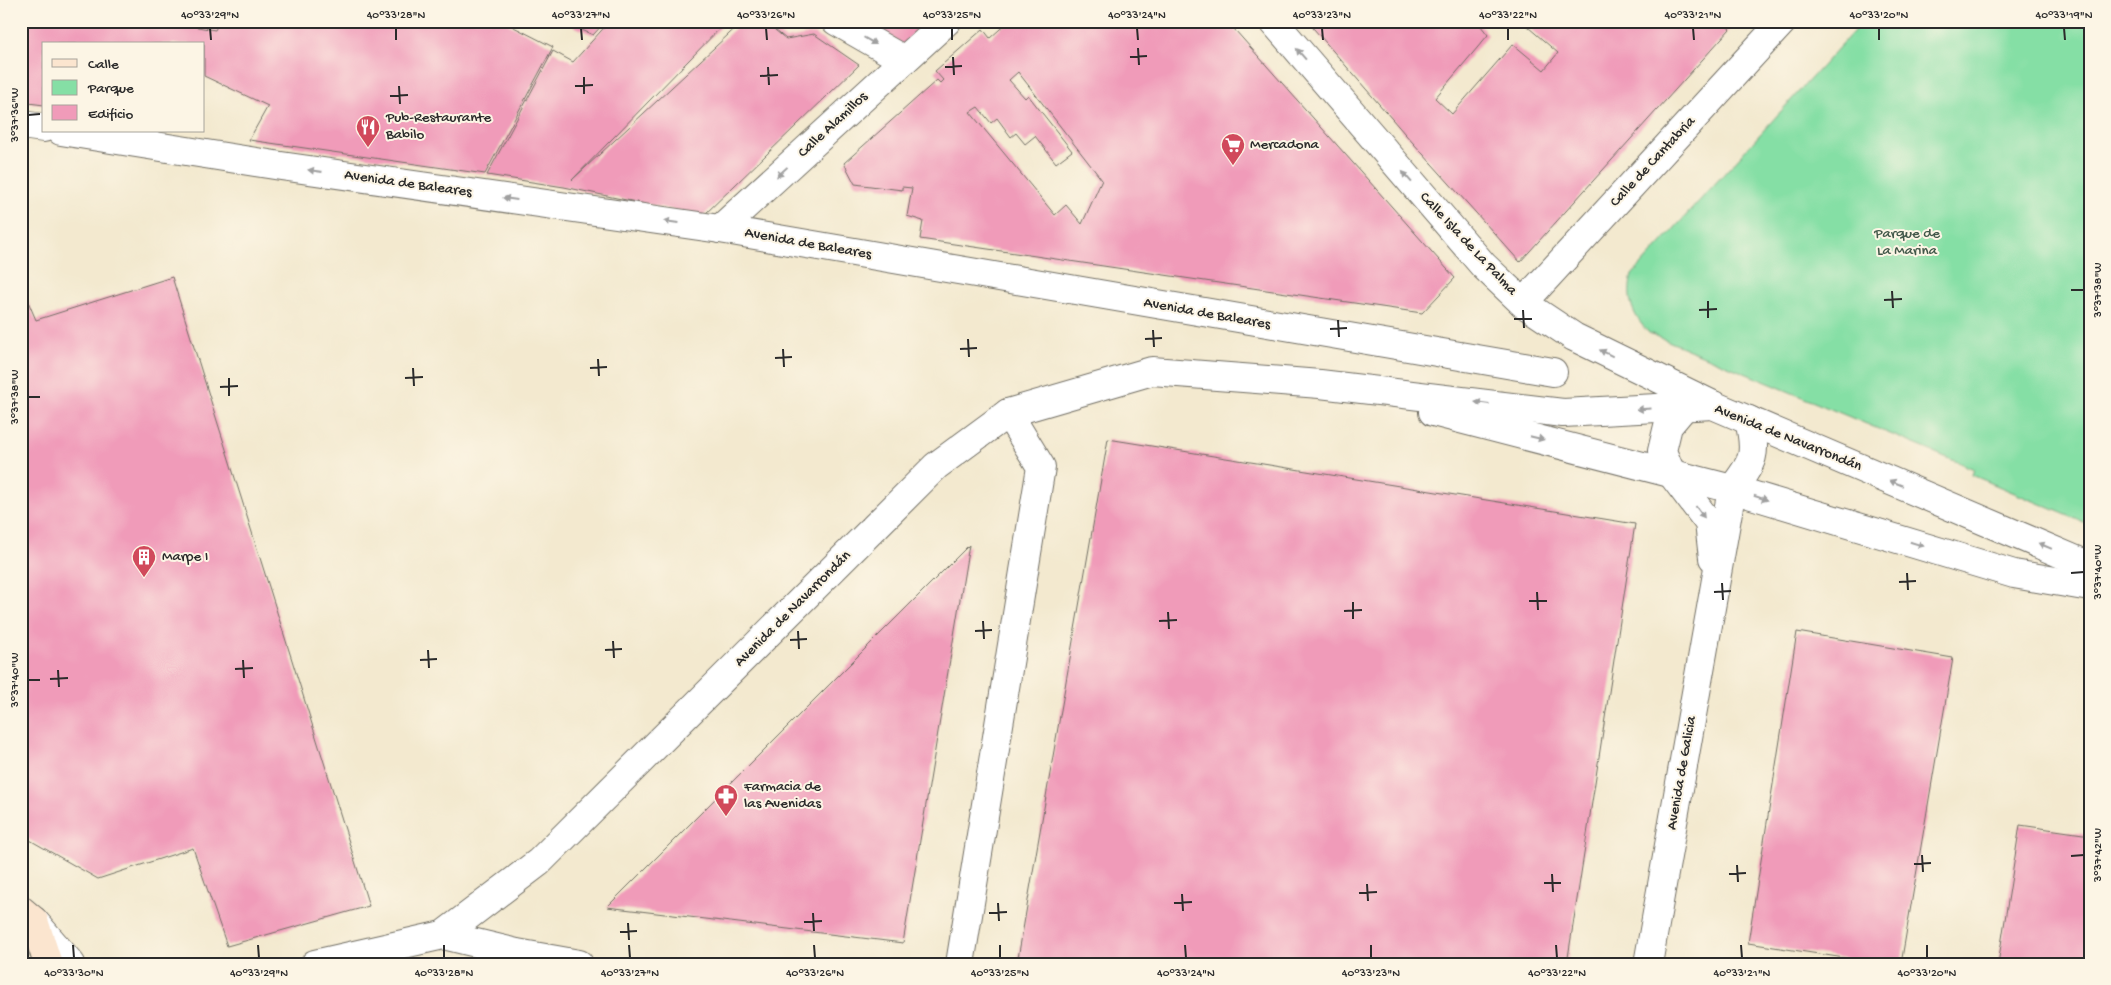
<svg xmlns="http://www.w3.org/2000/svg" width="2111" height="985" viewBox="0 0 2111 985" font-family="'Gochi Hand',sans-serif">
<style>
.green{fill:#85dfa5;stroke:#588568}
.building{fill:#f09bb9;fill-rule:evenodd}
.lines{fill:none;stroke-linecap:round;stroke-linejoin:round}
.street-casing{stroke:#716e64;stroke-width:30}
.secondary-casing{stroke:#716e64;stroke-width:30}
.street{stroke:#fff;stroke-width:28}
.secondary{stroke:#fbe5cf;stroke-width:28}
.oneway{fill:#a0a0a0}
.ticks{fill:none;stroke:#2b2b2b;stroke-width:2}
.labels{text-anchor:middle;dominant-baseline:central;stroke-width:4;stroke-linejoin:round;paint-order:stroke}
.poi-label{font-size:15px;fill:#2b2b2b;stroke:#fcf5e5;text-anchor:start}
.street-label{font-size:15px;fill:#2b2b2b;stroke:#fcf5e5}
.park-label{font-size:15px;fill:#42584a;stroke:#fcf5e5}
.neatline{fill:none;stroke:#2b2b2b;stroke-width:2}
.ticks-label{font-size:12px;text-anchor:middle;fill:#2b2b2b}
</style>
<rect width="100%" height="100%" fill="#fcf5e5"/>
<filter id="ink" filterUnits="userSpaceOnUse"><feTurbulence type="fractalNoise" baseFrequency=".02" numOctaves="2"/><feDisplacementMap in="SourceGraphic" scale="10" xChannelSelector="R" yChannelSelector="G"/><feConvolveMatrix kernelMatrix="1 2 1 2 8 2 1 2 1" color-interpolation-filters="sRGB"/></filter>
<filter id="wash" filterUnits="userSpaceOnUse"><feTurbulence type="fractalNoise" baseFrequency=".0096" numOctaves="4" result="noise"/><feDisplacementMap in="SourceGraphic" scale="20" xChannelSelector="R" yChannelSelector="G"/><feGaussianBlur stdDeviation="1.12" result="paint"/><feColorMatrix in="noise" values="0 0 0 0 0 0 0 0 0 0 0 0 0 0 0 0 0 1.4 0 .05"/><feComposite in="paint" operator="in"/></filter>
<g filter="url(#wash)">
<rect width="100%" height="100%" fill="#f3e9cf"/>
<path class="green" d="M1863,21H2090V525L1972,475L1974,469L1649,333C1632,315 1626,298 1632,275Z"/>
<g id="blocks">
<g class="building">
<polygon points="21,21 163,21 215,30 220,21 502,21 553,47 485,174 249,140 268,106 204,76 204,44 44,44 44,105 21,102"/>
<polygon points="562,21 606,21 593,35"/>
<polygon points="610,21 727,21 572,180 743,21 764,21 786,39 814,34 859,65 703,216 564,187 487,175 553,51 573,62"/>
<polygon points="863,21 930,21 903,45"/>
<path d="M1009,21H1227L1455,278L1422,313L920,239L923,221L907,216L912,188L902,187V190L855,184L844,163L937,80L940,83L943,80L935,71L983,29L990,38ZM1018,72L1102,180L1082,224L1066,205L1055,215L970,112L978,107L991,123L997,118L1011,137L1016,133L1025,144L1035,136L1056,163L1072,151L1028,95L1025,98L1009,80Z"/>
<polygon points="1307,21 1477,21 1488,35 1435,98 1452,114 1513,44 1544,70 1558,53 1521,21 1721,21 1730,29 1520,262 1405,134"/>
<polygon points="172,277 369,906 227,946 193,848 98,879 21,835 21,285 36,320"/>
<polygon points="1108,439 1635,524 1567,964 1017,964"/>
<polygon points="969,545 903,943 607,907"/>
<polygon points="1797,632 1953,658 1901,964 1883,964 1748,943"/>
<polygon points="2020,825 2090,835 2090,964 1998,964"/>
</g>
</g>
</g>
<g filter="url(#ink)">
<use href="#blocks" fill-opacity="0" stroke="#716e64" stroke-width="1"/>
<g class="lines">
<g class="street-casing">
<g id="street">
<polyline points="836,21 904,60"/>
<polyline points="1273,21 1483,265 1523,303 1574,337 1711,404"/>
<polyline points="21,125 44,128"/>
<polyline points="61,131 281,166 720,229 1553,372"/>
<polyline points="720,229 947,21"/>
<polyline points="1523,303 1783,21"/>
<polyline points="1684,407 1668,426 1662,451 1671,473 1709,523 1713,558"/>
<polyline points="1433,412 1732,489 2014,574 2090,587"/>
<polyline points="34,921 71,964"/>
<polyline points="443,935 517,953 579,964"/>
<polyline points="315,964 443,935 539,862 936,466 1008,413 1152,371 1320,384 1563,413 1713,405 2090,566"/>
<polyline points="960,964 1041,467 1008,413"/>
<path d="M1648,964L1732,489C1754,461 1757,455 1749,420"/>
</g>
</g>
<g class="secondary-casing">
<polyline id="secondary" points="21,910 34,921 48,964"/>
</g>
<use href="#street" class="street"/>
<use href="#secondary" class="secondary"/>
</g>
<defs><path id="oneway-solid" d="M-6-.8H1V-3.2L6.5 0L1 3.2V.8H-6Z" transform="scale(1.25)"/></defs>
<g class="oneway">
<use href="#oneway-solid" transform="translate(870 41) rotate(30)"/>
<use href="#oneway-solid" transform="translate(1301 54) rotate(-131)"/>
<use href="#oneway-solid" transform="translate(315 171) rotate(-172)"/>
<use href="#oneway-solid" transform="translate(782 172) rotate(137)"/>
<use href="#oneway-solid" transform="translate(1407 177) rotate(-131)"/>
<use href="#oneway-solid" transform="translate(510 199) rotate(-172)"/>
<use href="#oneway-solid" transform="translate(671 222) rotate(-172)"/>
<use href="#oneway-solid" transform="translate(1606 353) rotate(-154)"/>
<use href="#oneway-solid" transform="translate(1482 403) rotate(-173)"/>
<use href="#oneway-solid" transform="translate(1644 409) rotate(177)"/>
<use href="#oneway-solid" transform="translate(1537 438) rotate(14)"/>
<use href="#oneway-solid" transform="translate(1896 483) rotate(-157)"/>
<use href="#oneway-solid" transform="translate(1761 498) rotate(17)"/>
<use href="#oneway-solid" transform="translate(1700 512) rotate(53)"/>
<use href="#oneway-solid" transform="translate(1917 544) rotate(17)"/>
<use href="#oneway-solid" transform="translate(2045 546) rotate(-157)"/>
</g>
</g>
<path class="ticks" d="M210,28L211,40M396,28V40M581,28L582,40M766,28L767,40M952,28V40M1137,28L1138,40M1322,28L1323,40M1508,28V40M1693,28L1694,40M1879,28V40M2064,28L2065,40M1138,48L1139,65M953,57L954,75M1130,57L1147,56M768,67L769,85M945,67L962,66M760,76L778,75M584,77V94M399,86L400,104M575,86L593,85M390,96L408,95M28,115L40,114M2071,290H2084M1892,291L1893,308M1884,300L1902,299M1708,301V318M1523,310L1524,328M1699,310L1717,309M1514,319H1532M1338,320L1339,337M1330,329L1347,328M1153,330L1154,347M968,339L969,357M1145,339L1162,338M783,349L784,367M960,349L977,348M775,358L792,357M598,359L599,376M413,368L414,386M590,368L607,367M229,378V396M405,378L423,377M220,387L238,386M28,397H40M1907,573L1908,590M2071,573L2084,572M1899,582L1916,581M1722,583L1723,600M1537,592L1538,610M1714,592L1731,591M1529,601H1547M1353,602V619M1344,611L1362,610M1168,612L1169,629M983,621L984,639M1159,621L1177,620M798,631L799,649M975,631L992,630M790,640L807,639M613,641L614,658M428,650L429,668M605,650L622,649M243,660L244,678M420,660L437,659M235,669L253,668M58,670L59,687M50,679L68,678M28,680H40M1922,855L1923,872M2071,856L2084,855M1914,864L1931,863M1737,865L1738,882M1552,874L1553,892M1729,874L1746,873M1544,883H1561M1367,884L1368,901M1359,893L1377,892M1182,894L1183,911M998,903L999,921M1174,903L1192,902M813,913L814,931M989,913L1007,912M804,922L822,921M628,923L629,940M620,932L637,931M73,945L74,958M258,945L259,958M444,945V958M629,945L630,958M814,945L815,958M1000,945V958M1185,945L1186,958M1371,945V958M1556,945L1557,958M1741,945L1742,958M1927,945V958"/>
<defs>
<g id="restaurant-pin" transform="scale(1.25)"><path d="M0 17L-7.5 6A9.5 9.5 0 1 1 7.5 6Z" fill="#d1495b" stroke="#fcf5e5"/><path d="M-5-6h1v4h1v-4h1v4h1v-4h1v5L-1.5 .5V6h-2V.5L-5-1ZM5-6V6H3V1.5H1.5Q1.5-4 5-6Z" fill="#fff"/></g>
<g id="supermarket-pin" transform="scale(1.25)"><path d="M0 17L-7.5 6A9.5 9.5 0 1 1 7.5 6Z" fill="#d1495b" stroke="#fcf5e5"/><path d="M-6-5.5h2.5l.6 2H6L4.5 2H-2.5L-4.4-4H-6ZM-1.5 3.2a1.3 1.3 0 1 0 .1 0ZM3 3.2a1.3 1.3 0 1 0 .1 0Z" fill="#fff"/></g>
<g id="building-pin" transform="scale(1.25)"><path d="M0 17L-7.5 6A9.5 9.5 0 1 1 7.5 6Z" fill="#d1495b" stroke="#fcf5e5"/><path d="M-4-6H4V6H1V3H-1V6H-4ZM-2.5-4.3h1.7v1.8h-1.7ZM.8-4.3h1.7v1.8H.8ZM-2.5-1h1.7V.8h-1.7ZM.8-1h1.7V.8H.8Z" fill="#fff"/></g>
<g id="pharmacy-pin" transform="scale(1.25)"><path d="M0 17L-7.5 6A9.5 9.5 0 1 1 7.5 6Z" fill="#d1495b" stroke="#fcf5e5"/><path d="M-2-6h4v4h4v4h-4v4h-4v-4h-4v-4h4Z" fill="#fff"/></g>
</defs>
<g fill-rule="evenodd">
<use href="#restaurant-pin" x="368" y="127"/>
<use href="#supermarket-pin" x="1233" y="145"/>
<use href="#building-pin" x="144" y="557"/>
<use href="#pharmacy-pin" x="726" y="796"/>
</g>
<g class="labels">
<g class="poi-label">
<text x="386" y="118">Pub-Restaurante<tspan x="386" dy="17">Babilo</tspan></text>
<text x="1250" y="145">Mercadona</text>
<text x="162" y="557">Marpe I</text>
<text x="744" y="787">Farmacia de<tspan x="744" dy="17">las Avenidas</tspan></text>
</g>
<g class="street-label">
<text transform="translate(833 125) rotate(-43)">Calle Alamillos</text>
<text transform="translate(1653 162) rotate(-47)">Calle de Cantabria</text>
<text transform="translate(408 184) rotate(8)">Avenida de Baleares</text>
<text transform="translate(808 244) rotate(10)">Avenida de Baleares</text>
<text transform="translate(1468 244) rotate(47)">Calle Isla de La Palma</text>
<text transform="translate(1207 314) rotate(10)">Avenida de Baleares</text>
<text transform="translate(1788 438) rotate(22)">Avenida de Navarrondán</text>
<text transform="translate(793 609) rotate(-45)">Avenida de Navarrondán</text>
<text transform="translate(1682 773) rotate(-80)">Avenida de Galicia</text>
</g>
<g class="park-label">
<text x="1907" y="234">Parque de<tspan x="1907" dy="17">La Marina</tspan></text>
</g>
</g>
<rect width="2111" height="985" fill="none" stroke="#fcf5e5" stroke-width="55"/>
<rect x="42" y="42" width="162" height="90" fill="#fcf5e5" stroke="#a8a49b"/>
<rect x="52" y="59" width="25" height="8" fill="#fbe5cf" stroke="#a8a49b"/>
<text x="88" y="68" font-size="15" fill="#2b2b2b">Calle</text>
<rect x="52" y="80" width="25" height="15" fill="#85dfa5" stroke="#a8a49b"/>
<text x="88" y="92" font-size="15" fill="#2b2b2b">Parque</text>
<rect x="52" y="105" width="25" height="15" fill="#f09bb9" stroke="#a8a49b"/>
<text x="88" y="118" font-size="15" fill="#2b2b2b">Edificio</text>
<rect x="28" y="28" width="2056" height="930" class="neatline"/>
<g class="ticks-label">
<text x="210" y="18">40°33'29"N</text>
<text x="396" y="18">40°33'28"N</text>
<text x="581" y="18">40°33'27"N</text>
<text x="766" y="18">40°33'26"N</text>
<text x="952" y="18">40°33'25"N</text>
<text x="1137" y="18">40°33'24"N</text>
<text x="1322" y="18">40°33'23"N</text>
<text x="1508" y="18">40°33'22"N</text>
<text x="1693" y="18">40°33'21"N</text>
<text x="1879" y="18">40°33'20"N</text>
<text x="2064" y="18">40°33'19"N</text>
<text transform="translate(14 115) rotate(-90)" y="4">3°37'36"W</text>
<text transform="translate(2097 290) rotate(-90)" y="4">3°37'38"W</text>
<text transform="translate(14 397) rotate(-90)" y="4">3°37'38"W</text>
<text transform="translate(2097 572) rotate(-90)" y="4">3°37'40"W</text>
<text transform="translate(14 680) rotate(-90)" y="4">3°37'40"W</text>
<text transform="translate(2097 855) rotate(-90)" y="4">3°37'42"W</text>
<text x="74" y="976">40°33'30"N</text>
<text x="259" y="976">40°33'29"N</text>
<text x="444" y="976">40°33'28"N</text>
<text x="630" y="976">40°33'27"N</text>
<text x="815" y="976">40°33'26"N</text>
<text x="1000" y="976">40°33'25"N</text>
<text x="1186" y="976">40°33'24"N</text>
<text x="1371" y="976">40°33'23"N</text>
<text x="1557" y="976">40°33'22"N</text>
<text x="1742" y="976">40°33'21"N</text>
<text x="1927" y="976">40°33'20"N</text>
</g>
</svg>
